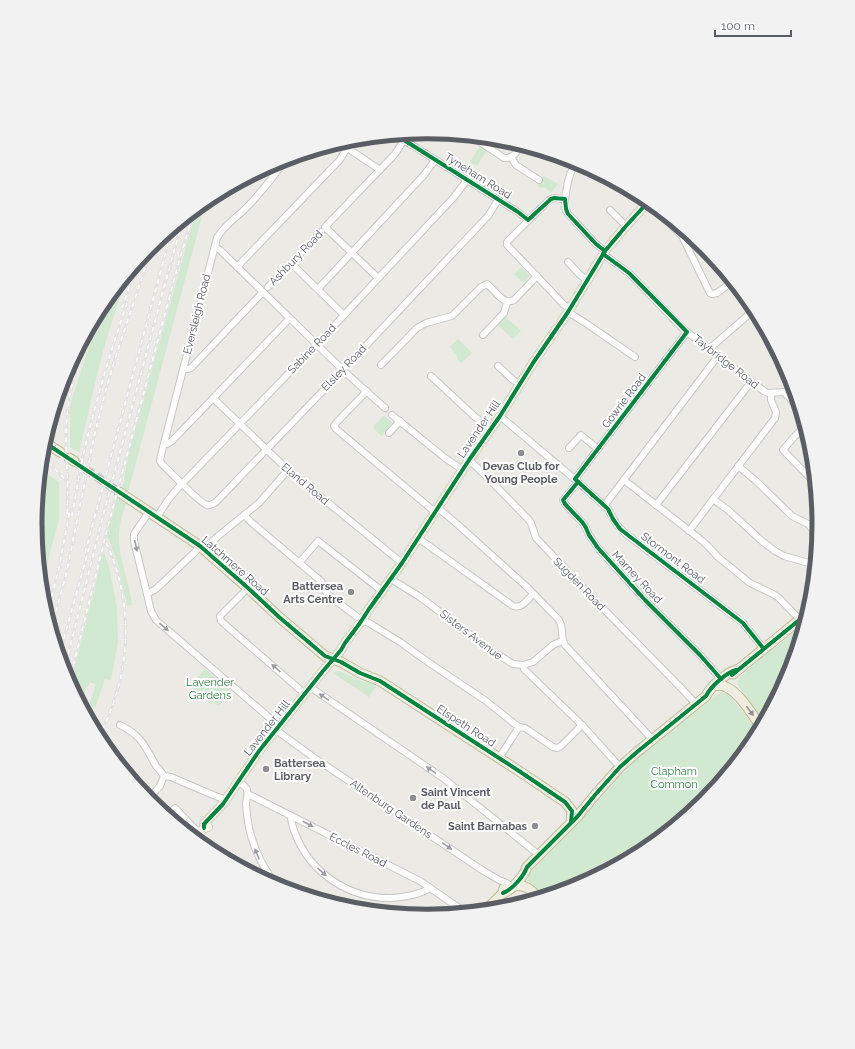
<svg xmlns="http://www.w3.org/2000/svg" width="855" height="1049" viewBox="0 0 855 1049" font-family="Raleway,sans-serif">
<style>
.green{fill:#d1e8d1}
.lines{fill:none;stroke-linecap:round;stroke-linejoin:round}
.highway-tunnel{stroke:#c7c7c4;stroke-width:9;stroke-dasharray:9 4.5;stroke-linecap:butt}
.minor-casing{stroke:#c7c8c6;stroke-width:8}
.major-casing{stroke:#d4cfb1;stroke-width:10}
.highway-casing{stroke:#c2ba92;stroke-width:11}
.minor{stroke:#fcfcfb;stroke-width:6}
.major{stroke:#f2f2e7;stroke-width:8}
.highway{stroke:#eeede0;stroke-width:9}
.rail-casing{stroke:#e2e3e2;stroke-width:3}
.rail{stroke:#fff;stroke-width:1.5;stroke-dasharray:4.5;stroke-linecap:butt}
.cycleway-casing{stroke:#fff;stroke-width:6}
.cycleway{stroke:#00873e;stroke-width:4}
.oneway{fill:#9b9da0}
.oneway2{fill:#8e8f8f}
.poi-dot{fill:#8d8e90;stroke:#fff;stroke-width:1.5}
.labels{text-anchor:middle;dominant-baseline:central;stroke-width:4;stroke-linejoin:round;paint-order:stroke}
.street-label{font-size:11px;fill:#5a5d63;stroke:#fff}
.poi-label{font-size:11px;font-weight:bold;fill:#5a5d63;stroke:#fff;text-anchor:end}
.park-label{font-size:11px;fill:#308440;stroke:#fff}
.rim{fill:none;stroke:#5a5d63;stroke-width:5}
</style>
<rect width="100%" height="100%" fill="#ebeae4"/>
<g class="green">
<polygon points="480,146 487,150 477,166 470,162"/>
<polygon points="544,176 558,184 551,193 545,187 540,188 538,186"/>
<polygon points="202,216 128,492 122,488 130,448 193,222"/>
<polygon points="521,267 530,276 523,283 514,274"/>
<path d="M132,270C105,327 94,391 79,452L70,448V405L92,337L101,316L117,290Z"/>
<polygon points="505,316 521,331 513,339 497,324"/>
<polygon points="458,339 472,353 461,363 458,360 457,355 450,347"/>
<polygon points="384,415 392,423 382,436 373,428"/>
<polygon points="40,469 59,482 59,519 41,587 35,524"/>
<path d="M117,497L126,503C123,513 119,524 119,534C118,558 129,581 132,605L127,606L123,587L117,561L107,535Z"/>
<path d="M103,551L109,566L117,608L118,642L111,680L105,679L95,708L90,705V702L96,685L93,683H90C88,686 85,689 85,692C84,697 85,699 79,702L70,684L93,596Z"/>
<path d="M806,623L790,675L765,723L740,689L737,682C741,675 747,671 752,666C770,651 788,637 806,623Z"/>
<polygon points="205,669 231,692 218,706 213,702 211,704 190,686"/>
<polygon points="339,671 361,681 377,684 369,697 333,673"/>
<polygon points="724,691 729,695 759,732 754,743 705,802 645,851 577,887 545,897 531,885 528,880 529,874 583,818 622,774 631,764 662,738 718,694"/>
</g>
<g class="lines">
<polyline class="highway-tunnel" points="74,461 119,492"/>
<g class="minor-casing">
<g id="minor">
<polyline points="396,135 518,212 528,220"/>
<polyline points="471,136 504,158 507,158 511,157"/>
<polyline points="340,143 380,170"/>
<polyline points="511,157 516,165 539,180"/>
<polyline points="511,157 515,154 521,145"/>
<path d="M286,159C275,175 262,191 249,205C239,216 224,225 217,238L161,455L160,461L162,464C169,471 201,504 207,505C211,506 213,504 216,502L343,370L488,216L498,200"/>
<path d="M577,162C575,164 573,167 572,170C568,177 564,200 565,208C566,212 569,215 572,218L596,244L605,251"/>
<polyline points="617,183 621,188 626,188"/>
<polyline points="565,199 554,198 549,200 507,242 507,245 552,292 563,304 570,309"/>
<polyline points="648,200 653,207 682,236 710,293 712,294 717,293 733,281"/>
<polyline points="610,210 626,226"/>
<polyline points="215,247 220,250 347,374 385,408"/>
<polyline points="603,254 629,273 683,329 764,391 768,393 784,392 801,410"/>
<polyline points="568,262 580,275 587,280"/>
<polyline points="291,263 344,315"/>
<polyline points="237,267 331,169 339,161 347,148"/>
<polyline points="378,278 325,227 395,154 404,140"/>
<polyline points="268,287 321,232"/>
<polyline points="318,289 424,175 435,160"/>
<polyline points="568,312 587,324 635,357"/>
<polyline points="483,335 504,313 507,302"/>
<polyline points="709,349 755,309"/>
<path d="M381,365L417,328L426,323L452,316L481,287L487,284C495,290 503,306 514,300L537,276"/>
<polyline points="498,366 513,380 520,384"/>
<polyline points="183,369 188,369 191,368 263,292"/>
<polyline points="431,376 475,417 492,428"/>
<polyline points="367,391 336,423 334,426 336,429 435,512"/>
<polyline points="213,398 288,470 402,563"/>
<polyline points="56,405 58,406"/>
<polyline points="392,415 445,458 463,470"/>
<polyline points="500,416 578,482 608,509 617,525 626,534 743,623 763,648"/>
<polyline points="806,425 794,437 783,450 816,484"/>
<polyline points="389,433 400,421"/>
<polyline points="164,444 167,444 172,441 290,318"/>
<polyline points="569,448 581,435 598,449"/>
<polyline points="469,460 487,477 529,520 531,523 536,538 591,596 683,690 696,704"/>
<polyline points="738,466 755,480 792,516 808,524 819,537"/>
<polyline points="575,479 687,332"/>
<polyline points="624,480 700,539 708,546 718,557 750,583 773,594 779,598 800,620"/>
<polyline points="578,482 563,500 565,504 583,523 586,528 589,535 598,548 645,600 700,655 721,679"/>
<polyline points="713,499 728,510 763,542 775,551 784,556 809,563 811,563 817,560"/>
<polyline points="656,505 751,382"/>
<polyline points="604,506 718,356"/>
<path d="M438,508L456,523L528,588L559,620C564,628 560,637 565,645L652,739"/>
<polyline points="149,512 134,534 134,541 147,594 151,611 156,620 279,726"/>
<polyline points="244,515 252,523 321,581 327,594 356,616 362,620 369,623 400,642 428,662 486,701 516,725 519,727 499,758"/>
<polyline points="157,517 168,500 177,489 317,344 454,197 467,180"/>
<polyline points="689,531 775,418 776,412 771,400 771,393"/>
<path d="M418,538L513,606C522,609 527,600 533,594"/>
<polyline points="204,549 217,537 259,503 288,470"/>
<polyline points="299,563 318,541 382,591"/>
<polyline points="391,579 420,597 492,651 513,664 523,665 533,662 553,645 562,641"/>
<polyline points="248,588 220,616 221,621 305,694"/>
<polyline points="147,594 156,589 194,553 200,546"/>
<polyline points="523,665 524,669 528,673 582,725 620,767"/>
<polyline points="310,687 443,778 539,855"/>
<path d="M120,725C141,735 145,746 156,766L159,769L164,776"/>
<polyline points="519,727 525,728 553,747 557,748 561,746 582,725"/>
<polyline points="276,730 313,757 482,870 499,880 504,882 508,884"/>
<polyline points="164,776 171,777 213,795 226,800"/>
<path d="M238,782C242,784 246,786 247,790C248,795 247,799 246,803C246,807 247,811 247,815C250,842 261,866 278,887"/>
<polyline points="248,794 420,881 465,912 468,913"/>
<polyline points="148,800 160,786 164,776"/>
<path d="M290,815C292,821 292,827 295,833C310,873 349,899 392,898C405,897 419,895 430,888"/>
<polyline points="167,816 175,808 199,833"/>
<polyline points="495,901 505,909"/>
</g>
</g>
<g class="major-casing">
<g id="major">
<polyline points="204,828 204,824 223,804 259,751 323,671 341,650 345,643 360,623 369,609 402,563 469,460 500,416 533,363 568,312 605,251 626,226 649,201"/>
<polyline points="194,838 204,828 208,827"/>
</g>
</g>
<g class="highway-casing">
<g id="highway">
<polyline points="44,442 60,452"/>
<polyline points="69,458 74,461"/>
<polyline points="119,492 200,546 248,588 279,617 325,656 341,662 360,673 380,681 519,771 565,802 572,811 571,822"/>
<polyline points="733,674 809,612"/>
<path d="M714,686C718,685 722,685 726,687C740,693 753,716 762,728"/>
<path d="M513,886C525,883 532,891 540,899"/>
<path d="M503,893C512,890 524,876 527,867L577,817L595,795L620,767L637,752L706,696C711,686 726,673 736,670"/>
<polyline points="485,911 503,893 504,888"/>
</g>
</g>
<use href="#minor" class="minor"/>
<use href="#major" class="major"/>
<use href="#highway" class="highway"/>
<g class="rail-casing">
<g id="rail">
<polyline points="193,220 207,210 233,186"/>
<polyline points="122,308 138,261"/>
<polyline points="42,456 69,483"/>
<path d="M67,514C69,489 66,463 66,438C66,385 84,337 112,294"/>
<path d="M72,516C77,489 81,462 88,435C99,390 112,347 127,303"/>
<polyline points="85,553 172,229"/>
<polyline points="47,614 59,568 70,509"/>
<polyline points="51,629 66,575 94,437 104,397 114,362 153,244"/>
<polyline points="59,656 89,548"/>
<polyline points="64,671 104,512 163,291 183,219"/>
<polyline points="69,683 107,530 178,265 194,211"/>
<path d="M99,738C104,726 110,714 114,701C132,649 129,592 106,542"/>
</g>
</g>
<use href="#rail" class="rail"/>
<g class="cycleway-casing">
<g id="cycleway">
<polyline points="396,135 518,212 528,220 551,199 554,198 565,199 566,209 568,214 596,244 605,251"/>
<polyline points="603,254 629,273 687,332 575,479 608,509 613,519 620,529 743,623 763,648"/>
<polyline points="44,442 200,546 248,588 279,617 325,656 341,662 360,673 380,681 519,771 565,802 572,811 571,822"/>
<polyline points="578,482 563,500 565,504 583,523 586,528 589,535 598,548 645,600 700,655 721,679"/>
<polyline points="732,675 809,612"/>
<polyline points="204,828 204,824 223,804 259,751 323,671 341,650 345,643 360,623 369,609 402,563 469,460 500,416 533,363 568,312 605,251 626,226 649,201"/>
<path d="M503,893C512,890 524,876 527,867L577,817L595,795L620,767L637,752L706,696C711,686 726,673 736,670"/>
</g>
</g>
<use href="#cycleway" class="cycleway"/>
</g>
<defs><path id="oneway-solid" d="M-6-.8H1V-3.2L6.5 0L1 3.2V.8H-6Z"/></defs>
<g class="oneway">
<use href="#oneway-solid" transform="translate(136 546) rotate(77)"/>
<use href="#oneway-solid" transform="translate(164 627) rotate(41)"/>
<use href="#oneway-solid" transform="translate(276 668) rotate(-138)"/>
<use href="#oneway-solid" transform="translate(324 697) rotate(-145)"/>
<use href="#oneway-solid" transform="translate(431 770) rotate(-146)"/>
<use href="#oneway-solid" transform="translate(308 824) rotate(28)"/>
<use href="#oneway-solid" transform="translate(447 846) rotate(34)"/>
<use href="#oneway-solid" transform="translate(257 854) rotate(-112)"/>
<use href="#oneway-solid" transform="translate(322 872) rotate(42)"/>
</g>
<use class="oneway2" href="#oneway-solid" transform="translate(750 711) rotate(54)"/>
<g class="poi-dot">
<circle cx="521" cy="453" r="4"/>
<circle cx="351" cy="592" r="4"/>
<circle cx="266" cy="769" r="4"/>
<circle cx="413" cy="798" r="4"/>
<circle cx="535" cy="826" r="4"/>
</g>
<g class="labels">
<g class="street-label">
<text transform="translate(478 176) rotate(32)">Tyneham Road</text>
<text transform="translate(296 258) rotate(-46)">Ashbury Road</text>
<text transform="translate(197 314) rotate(-76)">Eversleigh Road</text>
<text transform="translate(312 349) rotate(-46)">Sabine Road</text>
<text transform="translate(726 362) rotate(38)">Taybridge Road</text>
<text transform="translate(344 368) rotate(-46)">Elsley Road</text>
<text transform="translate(624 401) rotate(-53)">Gowrie Road</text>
<text transform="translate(479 429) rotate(-56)">Lavender Hill</text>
<text transform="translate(305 484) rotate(40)">Eland Road</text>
<text transform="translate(673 558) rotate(37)">Stormont Road</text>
<text transform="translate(235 566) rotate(41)">Latchmere Road</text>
<text transform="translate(637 577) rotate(47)">Marney Road</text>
<text transform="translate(579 584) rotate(46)">Sugden Road</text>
<text transform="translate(471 635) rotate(37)">Sisters Avenue</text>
<text transform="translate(466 726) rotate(33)">Elspeth Road</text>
<text transform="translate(267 728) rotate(-52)">Lavender Hill</text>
<text transform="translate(391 809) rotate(34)">Altenburg Gardens</text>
<text transform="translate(358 850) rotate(27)">Eccles Road</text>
</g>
<g class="poi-label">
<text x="521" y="466" text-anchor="middle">Devas Club for<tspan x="521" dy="13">Young People</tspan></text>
<text x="343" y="586">Battersea<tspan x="343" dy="13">Arts Centre</tspan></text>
<text x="274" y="763" text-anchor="start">Battersea<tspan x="274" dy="13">Library</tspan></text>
<text x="421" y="792" text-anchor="start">Saint Vincent<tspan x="421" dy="13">de Paul</tspan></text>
<text x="527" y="826">Saint Barnabas</text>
</g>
<g class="park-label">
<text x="210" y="682">Lavender<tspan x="210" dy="13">Gardens</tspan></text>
<text x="674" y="771">Clapham<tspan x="674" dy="13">Common</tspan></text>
</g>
</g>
<path d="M0 0H855V1049H0ZM42 524a385 385 0 1 1 770 0a385 385 0 1 1-770 0Z" fill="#f2f2f3" fill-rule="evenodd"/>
<path class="rim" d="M42 524a385 385 0 1 1 770 0a385 385 0 1 1-770 0Z"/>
<path d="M715 30v6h76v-6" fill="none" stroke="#5a5d63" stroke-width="2"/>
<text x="721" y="30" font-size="12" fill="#5a5d63" stroke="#ffffff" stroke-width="3" paint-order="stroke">100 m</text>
</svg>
